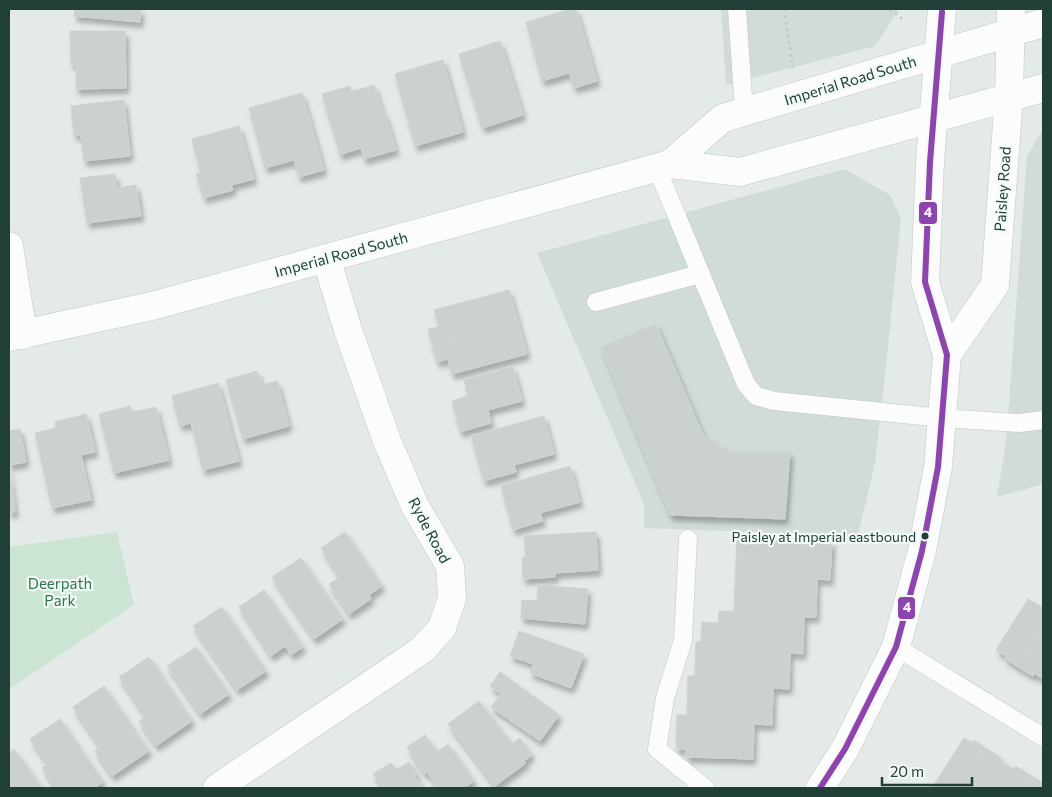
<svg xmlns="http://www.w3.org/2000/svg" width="1052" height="797" viewBox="0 0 1052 797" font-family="Commissioner,sans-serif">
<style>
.built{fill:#d1dcd7}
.green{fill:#cce4d4}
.building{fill:#cbd1cf;stroke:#cdd3d0;filter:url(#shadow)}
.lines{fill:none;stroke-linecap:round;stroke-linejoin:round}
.lane-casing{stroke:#c1c7c4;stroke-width:19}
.street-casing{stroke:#c1c7c4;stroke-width:29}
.secondary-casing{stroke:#bfc8c5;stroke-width:29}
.path{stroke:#c0cac7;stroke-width:3;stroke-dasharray:2.5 4;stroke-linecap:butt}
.lane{stroke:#fbfcfb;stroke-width:18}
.street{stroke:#fbfcfb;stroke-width:28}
.secondary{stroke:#fbfcfb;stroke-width:28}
.bus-1-casing{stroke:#f2f9f6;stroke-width:10}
.bus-1{stroke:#8e44ad;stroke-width:6}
.bus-dot{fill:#203f37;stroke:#f2f9f6;stroke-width:2}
.labels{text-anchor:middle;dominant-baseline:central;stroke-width:4.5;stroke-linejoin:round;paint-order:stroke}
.bus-label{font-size:14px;fill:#203f37;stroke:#f2f9f6;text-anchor:end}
.street-label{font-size:15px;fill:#203f37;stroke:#f2f9f6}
.park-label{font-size:15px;fill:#287849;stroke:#f2f9f6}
.line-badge{stroke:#f2f9f6;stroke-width:2}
.badge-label{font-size:14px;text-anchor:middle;font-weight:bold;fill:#fff}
</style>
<defs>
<filter id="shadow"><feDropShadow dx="3" dy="5.5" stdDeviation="2.5" flood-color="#0004"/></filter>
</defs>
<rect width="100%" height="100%" fill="#e4eae7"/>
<g class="built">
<polygon points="721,9 899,9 875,46 726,85"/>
<polygon points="1043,129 1043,484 997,497 1006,443 1027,156"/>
<polygon points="845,169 890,195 901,218 886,366 875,463 858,536 644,528 644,504 537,253"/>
</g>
<polygon class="green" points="117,532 134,605 9,689 9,547"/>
<g class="building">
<polygon points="75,9 141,9 140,22 74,16"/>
<polygon points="571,9 576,9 597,81 574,88 569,73 542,81 526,22"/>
<polygon points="70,31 125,31 126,88 76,89 76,64 71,64"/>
<polygon points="500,41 523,115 482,128 459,54"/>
<polygon points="443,60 463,132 415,146 395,74"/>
<polygon points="374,85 383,114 385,114 396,150 364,159 361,148 340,155 322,94 350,86 351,92"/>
<polygon points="302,93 324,170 299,177 294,160 265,168 249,108"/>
<polygon points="124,100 130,156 84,161 81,135 74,135 71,106"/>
<polygon points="239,126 254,179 231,185 233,190 204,198 196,174 201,173 192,139"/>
<polygon points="115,174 117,188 136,185 141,216 87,223 80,178"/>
<polygon points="509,290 518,322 432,345 428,329 439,327 434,310"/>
<polygon points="518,322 527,354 452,374 448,359 437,362 432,345"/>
<polygon points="656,324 703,435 729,452 790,452 785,519 670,515 601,347"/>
<polygon points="513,367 522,401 488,410 491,423 460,432 452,401 468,396 464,380"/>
<polygon points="257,371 262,385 277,381 289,426 243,439 226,380"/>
<polygon points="218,383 239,461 203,470 191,423 180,426 172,396"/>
<polygon points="130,406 132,412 156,407 169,460 114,473 99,414"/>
<polygon points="86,414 95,452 81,455 91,500 52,508 35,433 56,428 55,422"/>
<polygon points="544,416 554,454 514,465 516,472 484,481 471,436"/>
<polygon points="20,429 26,462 9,465 9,431"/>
<polygon points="570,466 580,502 540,513 543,521 513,530 501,486"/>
<polygon points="9,468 15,512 9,513"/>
<polygon points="345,532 382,586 369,595 371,599 349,614 329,584 340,577 321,548"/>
<polygon points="596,532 598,570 555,573 555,577 523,579 522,557 526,557 524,536"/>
<polygon points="737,538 832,541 830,580 817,579 816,617 804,617 803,654 790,653 789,689 773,688 772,725 754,724 753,759 686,757 686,749 676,749 677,715 687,715 688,676 695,676 696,642 701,642 702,622 718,623 719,611 734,611"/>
<polygon points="301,558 343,619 314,639 272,577"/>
<polygon points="538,585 588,589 585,624 521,618 522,600 537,601"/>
<polygon points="264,590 303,647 291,655 285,646 271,656 239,607"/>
<polygon points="1028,599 1043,608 1043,626 1018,667 1004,658 1006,656 996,650"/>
<polygon points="222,607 266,671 237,690 193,626"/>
<polygon points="1043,626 1043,679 1035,674 1033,676 1018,667"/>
<polygon points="519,631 584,654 571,688 530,673 533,664 510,656"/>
<polygon points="196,647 229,694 200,714 167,666"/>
<polygon points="149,657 192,721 156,746 139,721 146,717 119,677"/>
<polygon points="500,672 559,715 540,741 491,707 501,694 490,686"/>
<polygon points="104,686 149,751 112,776 95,751 100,747 73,707"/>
<polygon points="479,701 512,744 520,738 532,755 524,761 526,763 495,786 448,724"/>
<polygon points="60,719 103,782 94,788 56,788 42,768 48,764 30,739"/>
<polygon points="425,735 437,752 448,744 474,781 464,788 438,788 427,772 425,774 407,747"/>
<polygon points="964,738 972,743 974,740 987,749 962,788 932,788"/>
<polygon points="14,749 42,788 9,788 9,753"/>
<polygon points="987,749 1000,757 999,760 1007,765 993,788 962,788"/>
<polygon points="409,762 417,774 415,776 424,788 383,788 373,774 391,763 396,770"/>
<polygon points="1007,765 1014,769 1016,766 1030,775 1022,788 993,788"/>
<polygon points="1030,775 1043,783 1041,786 1043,788 1022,788"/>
</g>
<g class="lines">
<g class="lane-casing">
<g id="lane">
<polyline points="737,9 744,111"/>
<polyline points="657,168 746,384 756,396 774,401 942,418 1019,423 1043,420"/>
<polyline points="596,302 700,274"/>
<polyline points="688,539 683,640 665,698 657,749 705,788"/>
<polyline points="896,647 1043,737"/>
</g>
</g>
<g class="street-casing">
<g id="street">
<polyline points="9,246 23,335"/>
<polyline points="217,788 422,650 442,628 452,598 450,566 415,506 387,441 348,330 326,258"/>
</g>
</g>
<g class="secondary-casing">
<g id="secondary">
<polyline points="670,164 723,118 1043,23"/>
<polyline points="9,337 152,306 670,164 740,172 1043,88"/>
<polyline points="947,355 995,285 1009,97 1011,9"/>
<polyline points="820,788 845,749 896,647 922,551 938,467 947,355 925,282 930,162 942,9"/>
</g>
</g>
<g class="path">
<polyline points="784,9 793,68"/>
<polyline points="890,9 905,21"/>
</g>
<use href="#lane" class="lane"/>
<use href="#street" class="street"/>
<use href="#secondary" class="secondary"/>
<g class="bus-1-casing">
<polyline id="bus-1" points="820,788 845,749 896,647 922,551 938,467 947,355 925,282 930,162 942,12"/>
</g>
<use href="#bus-1" class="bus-1"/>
</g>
<circle class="bus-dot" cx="925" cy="536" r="4.5"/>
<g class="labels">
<g class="bus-label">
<text x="916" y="536">Paisley at Imperial eastbound</text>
</g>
<g class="street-label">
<text transform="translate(850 80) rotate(-17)">Imperial Road South</text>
<text transform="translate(1002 189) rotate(-86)">Paisley Road</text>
<text transform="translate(341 254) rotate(-15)">Imperial Road South</text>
<text transform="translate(430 530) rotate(62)">Ryde Road</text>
</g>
<g class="park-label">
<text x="60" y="583">Deerpath<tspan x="60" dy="17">Park</tspan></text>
</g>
</g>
<g class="line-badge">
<rect x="918" y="201" width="20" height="24" rx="5" fill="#8e44ad"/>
<rect x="897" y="596" width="19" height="24" rx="5" fill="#8e44ad"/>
</g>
<g class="badge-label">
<text x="928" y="217">4</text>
<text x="907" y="612">4</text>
</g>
<rect width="1052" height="797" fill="none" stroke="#203f37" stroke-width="20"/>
<path d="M882 777v8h90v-8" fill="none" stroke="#203f37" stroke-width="2.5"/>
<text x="890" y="777" font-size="15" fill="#203f37" stroke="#f2f9f6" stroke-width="4" paint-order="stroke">20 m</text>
</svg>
